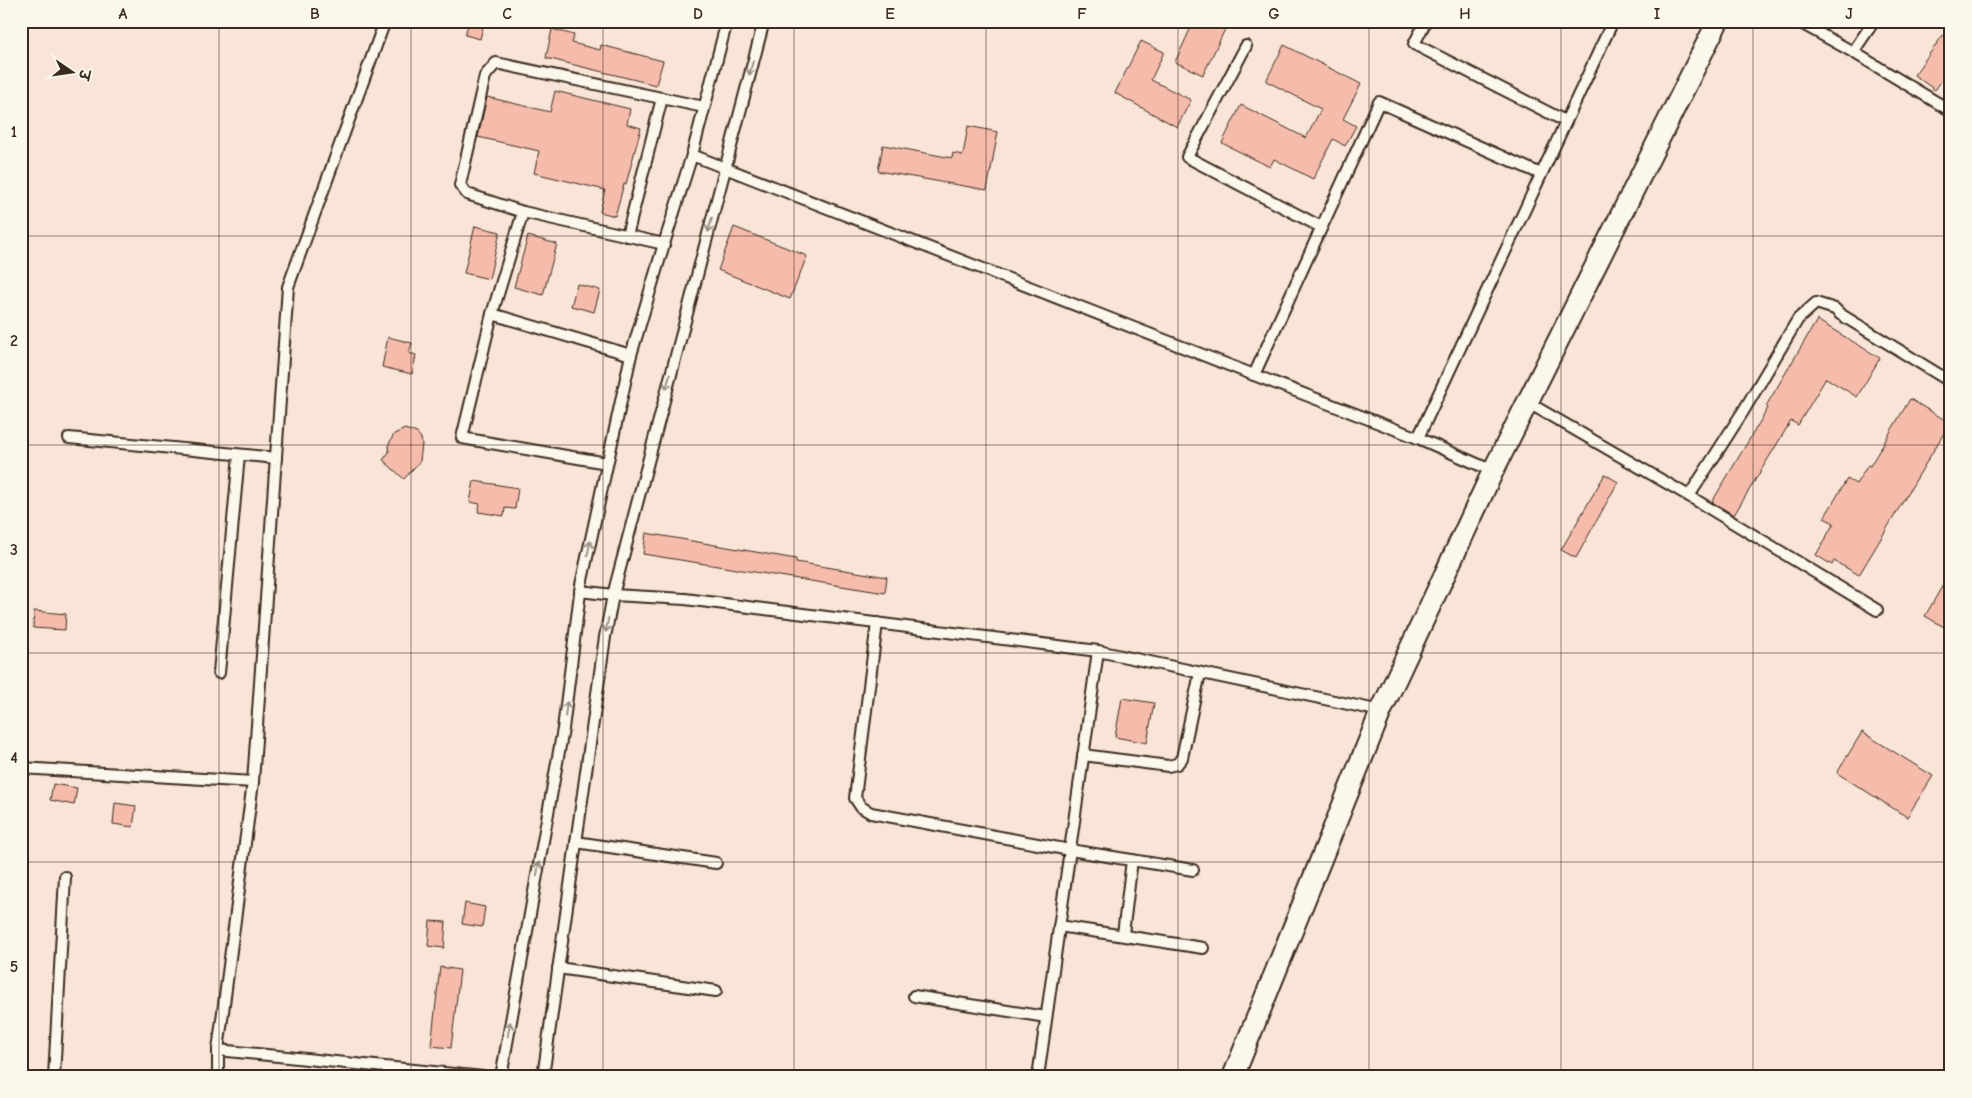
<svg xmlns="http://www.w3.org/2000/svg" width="1972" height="1098" viewBox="0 0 1972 1098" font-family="'Comic Neue','Playpen Sans Deva',sans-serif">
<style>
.building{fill:#f5bcab;stroke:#3b2a1e}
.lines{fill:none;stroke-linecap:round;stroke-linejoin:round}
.lane-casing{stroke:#3b2a1e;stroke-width:14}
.street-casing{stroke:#3b2a1e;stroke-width:24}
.lane{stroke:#fbf7ec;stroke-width:10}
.street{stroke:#fbf7ec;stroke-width:20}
.oneway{stroke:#9b9085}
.grid{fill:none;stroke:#3b2a1e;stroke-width:1;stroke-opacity:0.55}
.neatline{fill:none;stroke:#3b2a1e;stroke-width:2}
.grid-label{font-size:16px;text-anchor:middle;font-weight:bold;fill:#3b2a1e}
</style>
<rect width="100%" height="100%" fill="#f9e5d8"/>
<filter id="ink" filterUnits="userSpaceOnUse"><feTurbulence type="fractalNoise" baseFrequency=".02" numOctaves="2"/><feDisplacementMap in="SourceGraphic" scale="10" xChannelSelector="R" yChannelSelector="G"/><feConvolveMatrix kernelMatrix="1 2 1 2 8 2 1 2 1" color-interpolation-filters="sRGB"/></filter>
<g filter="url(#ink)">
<g class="building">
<polygon points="469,21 484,23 480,39 465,35"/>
<polygon points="1194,21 1229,21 1203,75 1175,62"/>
<polygon points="552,29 574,35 572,43 600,50 601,45 663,61 656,85 546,58"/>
<polygon points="1943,35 1951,41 1951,68 1935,90 1914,75"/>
<polygon points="1141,41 1164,52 1151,80 1191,100 1177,127 1115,93"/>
<polygon points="1284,45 1361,84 1343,119 1356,126 1345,146 1333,139 1313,179 1274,159 1270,167 1222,143 1241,105 1306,138 1321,109 1266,81"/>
<polygon points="555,91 630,109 627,124 641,128 626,184 624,184 615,216 600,212 605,190 534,173 539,151 478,137 487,97 550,112"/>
<polygon points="968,126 998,132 987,190 878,171 883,145 952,158 953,153 963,155"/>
<polygon points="475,226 500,232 489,279 464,273"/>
<polygon points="734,227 807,256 790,299 718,270"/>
<polygon points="528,236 557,244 543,295 514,287"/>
<polygon points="577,284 600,290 594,312 571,306"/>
<polygon points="1817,320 1880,358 1857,397 1826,378 1798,425 1791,421 1734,515 1712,502 1768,408 1766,406"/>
<polygon points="388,337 412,343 409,353 416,355 412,374 382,367"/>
<polygon points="1910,399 1950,423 1859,575 1834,561 1832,565 1816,555 1834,523 1824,518 1847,479 1856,484 1868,465 1870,466"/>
<polygon points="405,429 417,433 421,438 422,444 420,461 404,479 383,460 389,452 388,446 394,434"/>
<polygon points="1605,474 1618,482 1576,558 1561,550"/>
<polygon points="474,481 518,488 515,509 505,508 504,516 478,512 480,504 470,502"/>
<polygon points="646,533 796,559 796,562 887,577 885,593 643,554"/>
<polygon points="1951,571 1951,631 1925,616"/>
<polygon points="34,611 66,614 65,630 33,628"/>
<polygon points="1122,698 1154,703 1147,743 1115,737"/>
<polygon points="1862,732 1933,776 1907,817 1837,773"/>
<polygon points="53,784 77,788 74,805 50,800"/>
<polygon points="115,803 136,806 133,827 113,824"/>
<polygon points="465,903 485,907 482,927 462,924"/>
<polygon points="430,921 446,922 444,948 428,946"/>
<polygon points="440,967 460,970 451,1048 431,1046"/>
</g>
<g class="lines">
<g class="lane-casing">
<g id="lane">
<polyline points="1426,21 1414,44 1565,121"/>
<polyline points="1797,21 1853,52 1951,111"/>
<polyline points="1246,46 1187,157 1321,227"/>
<polyline points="1853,52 1874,21"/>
<polyline points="1943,106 1951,97"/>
<polyline points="692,155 1254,375 1418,438 1493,471"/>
<polyline points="523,212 492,314 462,438 607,463"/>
<polyline points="627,236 662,98"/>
<polyline points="664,244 523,212 467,194 460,185 485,76 496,63 704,107"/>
<polyline points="492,314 631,355"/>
<polyline points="1254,375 1379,102 1541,174"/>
<polyline points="1527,402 1689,496 1877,610"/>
<polyline points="69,438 276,458"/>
<polyline points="1418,438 1613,21"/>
<polyline points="1689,496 1744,410 1798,319 1816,303 1835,309 1840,314 1951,382"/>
<polyline points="580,591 613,595 685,599 1098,651 1381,711"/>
<polyline points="877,623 855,798 861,807 871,813 1070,850 1193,870"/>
<polyline points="219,673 239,455"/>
<polyline points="1083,755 1168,766 1177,764 1182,758 1200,673"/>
<polyline points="21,768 253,782"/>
<polyline points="576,842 716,863"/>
<polyline points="1059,926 1203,948"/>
<polyline points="1123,934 1132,860"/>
<polyline points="558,968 716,991"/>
<polyline points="914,996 1046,1017"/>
<polyline points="218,1050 483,1077"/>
<polyline points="54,1077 65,877"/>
<polyline points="218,1077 218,1050 253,782 288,287 385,21"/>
<polyline points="501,1077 563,729 581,585 631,355 664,244 692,155 727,21"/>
<polyline points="543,1077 605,637 613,595 764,21"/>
<polyline points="1038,1077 1098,651"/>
</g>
</g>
<g class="street-casing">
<polyline id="street" points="1233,1077 1381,711 1493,471 1718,21"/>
</g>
<use href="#lane" class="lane"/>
<use href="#street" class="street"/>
</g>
<defs><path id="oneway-shaft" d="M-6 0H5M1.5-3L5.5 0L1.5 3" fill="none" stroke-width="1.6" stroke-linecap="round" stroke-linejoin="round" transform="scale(1.25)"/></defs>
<g class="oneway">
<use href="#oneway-shaft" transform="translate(751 68) rotate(105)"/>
<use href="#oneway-shaft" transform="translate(710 225) rotate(105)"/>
<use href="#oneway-shaft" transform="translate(668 382) rotate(105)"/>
<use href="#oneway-shaft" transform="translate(589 548) rotate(-78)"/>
<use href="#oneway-shaft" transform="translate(607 625) rotate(101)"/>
<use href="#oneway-shaft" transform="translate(566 709) rotate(-83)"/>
<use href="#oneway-shaft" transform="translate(538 869) rotate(-80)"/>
<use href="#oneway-shaft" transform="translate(509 1029) rotate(-80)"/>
</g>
</g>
<path class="grid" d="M219,21V1077M411,21V1077M603,21V1077M794,21V1077M986,21V1077M1178,21V1077M1369,21V1077M1561,21V1077M1753,21V1077M21,236H1951M21,445H1951M21,653H1951M21,862H1951"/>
<rect width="1972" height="1098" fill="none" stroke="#fbf7ec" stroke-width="55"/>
<g transform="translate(72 72) rotate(103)" stroke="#fbf7ec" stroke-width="4" paint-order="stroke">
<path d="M0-4L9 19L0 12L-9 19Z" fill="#3b2a1e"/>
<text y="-8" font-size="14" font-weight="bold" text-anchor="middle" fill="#3b2a1e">उ</text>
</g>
<rect x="28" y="28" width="1916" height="1042" class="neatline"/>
<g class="grid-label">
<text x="123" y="19">A</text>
<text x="315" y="19">B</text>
<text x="507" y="19">C</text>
<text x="698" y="19">D</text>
<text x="890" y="19">E</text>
<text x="1082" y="19">F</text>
<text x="1274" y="19">G</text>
<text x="1465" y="19">H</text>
<text x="1657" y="19">I</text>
<text x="1849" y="19">J</text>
<text x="14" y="137">1</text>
<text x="14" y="346">2</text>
<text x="14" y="555">3</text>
<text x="14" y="763">4</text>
<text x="14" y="972">5</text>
</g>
</svg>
